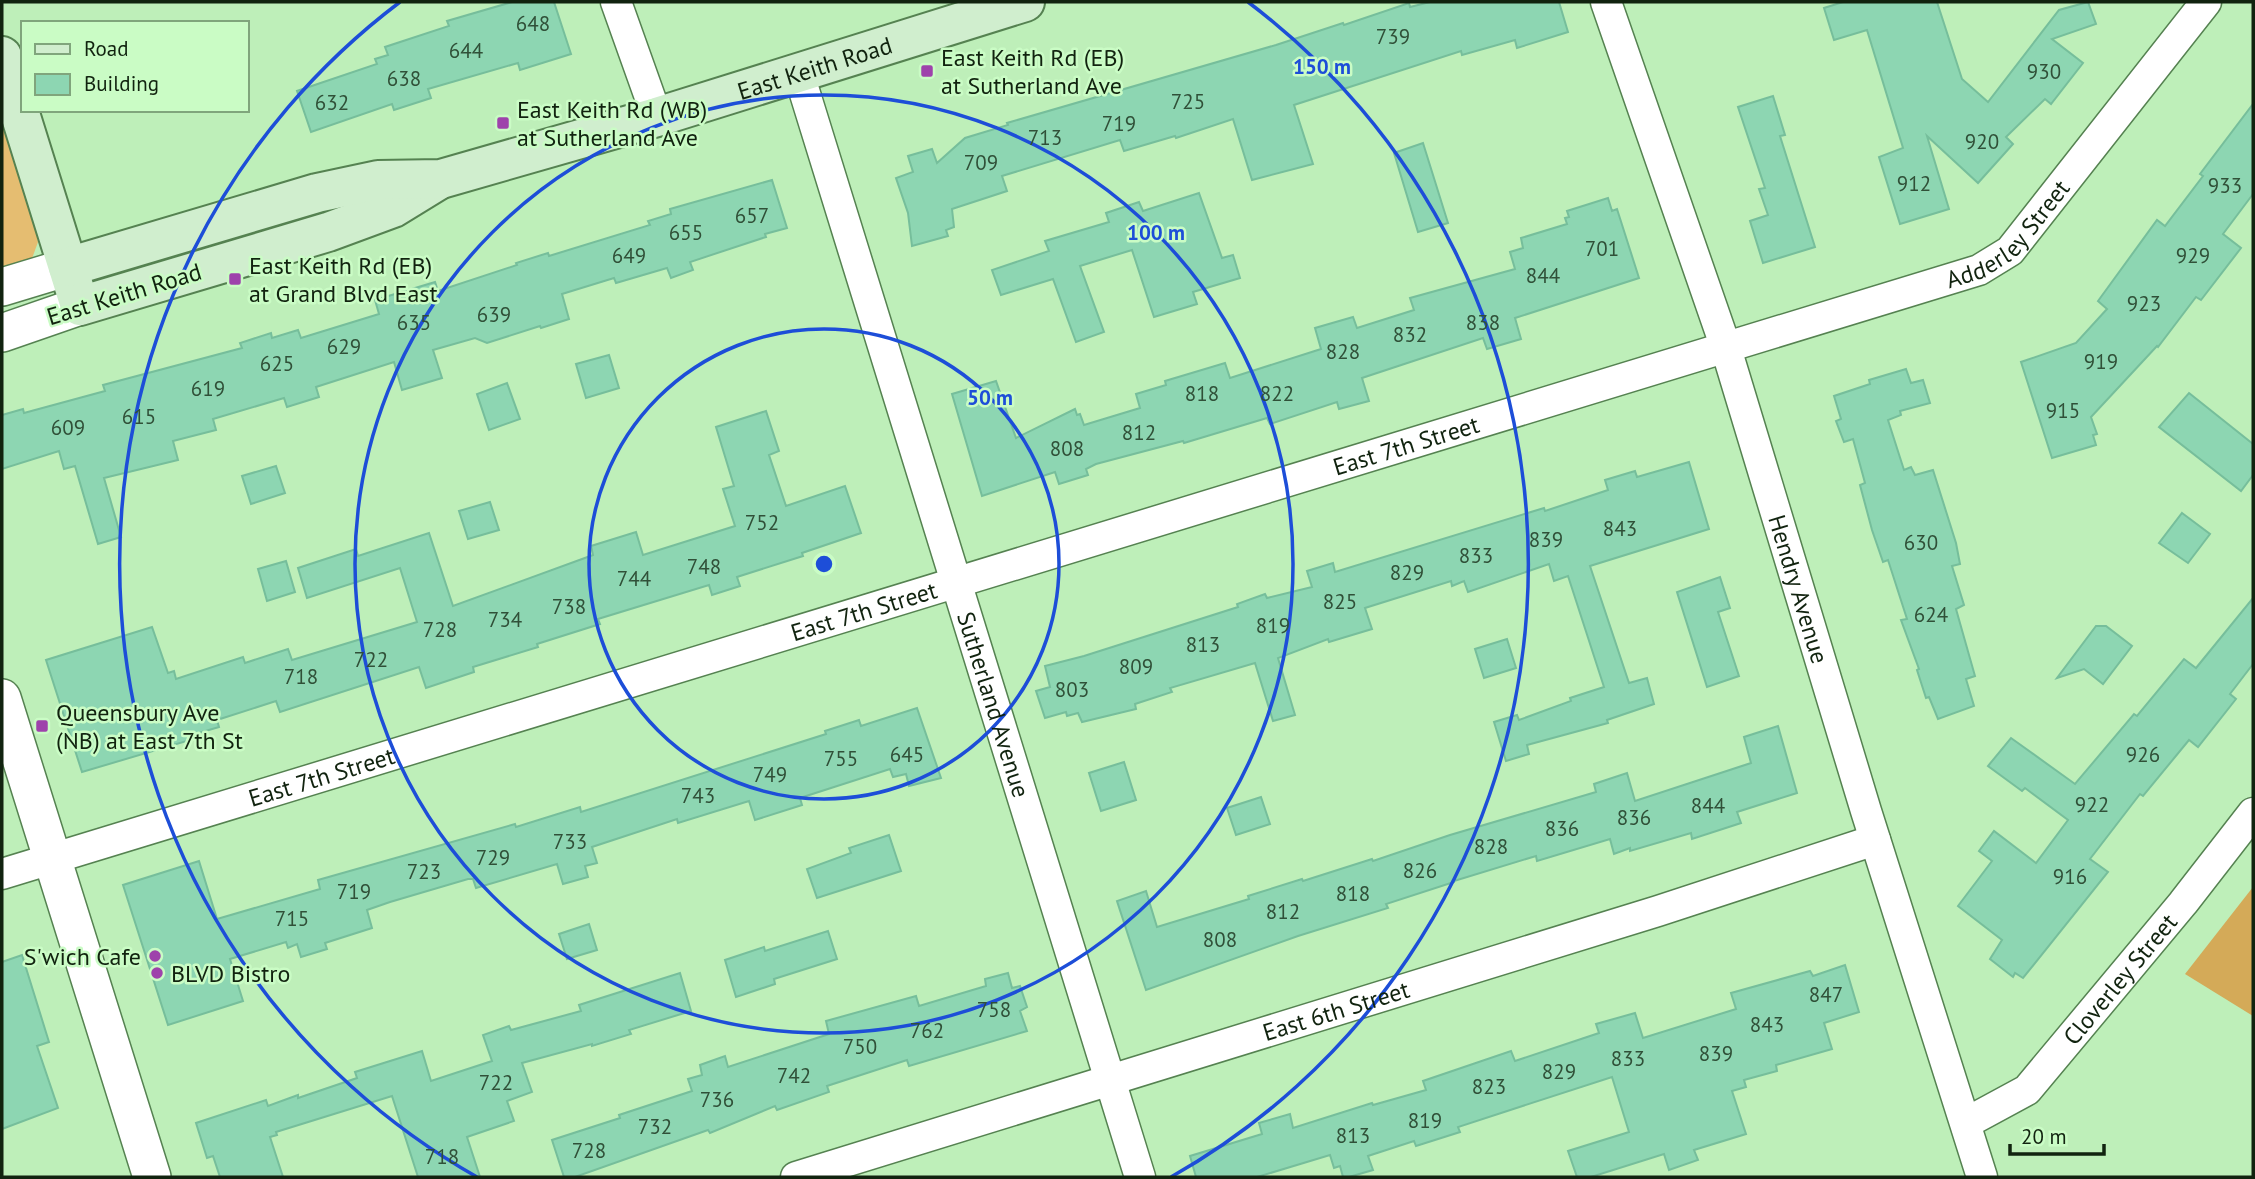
<svg xmlns="http://www.w3.org/2000/svg" width="2255" height="1179" viewBox="0 0 2255 1179" font-family="'PT Sans',sans-serif">
<style>
.green{fill:#e5bd71}
.forest{fill:#d4aa58}
.building{fill:#8dd6b2;stroke:#76be9b;stroke-width:2}
.lines{fill:none;stroke-linecap:round;stroke-linejoin:round}
.minor-casing{stroke:#558251;stroke-width:33}
.tertiary-casing{stroke:#558251;stroke-width:40}
.secondary-casing{stroke:#558251;stroke-width:42}
.minor{stroke:#fff;stroke-width:30}
.tertiary{stroke:#fff;stroke-width:37}
.secondary{stroke:#d0eece;stroke-width:38}
.ring{fill:none;stroke:#1d4ed8;stroke-width:3.5}
.poi-dot{fill:#9e42ab;stroke:#cafcc5;stroke-width:2.5}
.labels{text-anchor:middle;dominant-baseline:central;stroke-width:5;stroke-linejoin:round;paint-order:stroke}
.number-label{font-size:21px;fill:#305038}
.poi-label{font-size:24px;fill:#11230f;stroke:#cafcc5;text-anchor:start}
.street-label{font-size:24px;fill:#11230f;stroke:#cafcc5}
.centre{fill:#1d4ed8;stroke:#cafcc5;stroke-width:3.5}
.ring-label{font-size:21px;text-anchor:middle;font-weight:bold;fill:#1d4ed8;stroke:#cafcc5;stroke-width:5;stroke-linejoin:round;paint-order:stroke}
</style>
<rect width="100%" height="100%" fill="#beefb9"/>
<polygon class="green" points="2,119 36,231 38,242 30,264 2,278"/>
<polygon class="forest" points="2253,887 2253,1016 2185,974"/>
<g class="building">
<polygon points="512,2 554,2 571,54 520,70 518,63 428,89 431,98 394,110 392,104 311,132 297,91 377,64 375,59 388,55 385,47 449,26 447,21"/>
<polygon points="1430,2 1559,2 1568,32 1517,48 1515,40 1462,55 1461,51 1294,105 1313,164 1252,180 1233,119 1176,138 1175,136 1124,151 1120,140 1002,176 1007,191 952,209 954,227 946,230 948,236 912,246 908,213 896,178 913,172 908,156 932,149 937,163 965,138 1008,125 1007,123 1276,45 1343,23 1344,25 1409,3 1410,7"/>
<polygon points="1843,2 1937,2 1962,79 1988,102 2059,10 2088,2 2096,24 2052,39 2083,63 2051,104 2045,99 2006,137 2013,144 1978,183 1927,136 1949,209 1900,224 1879,157 1903,148 1867,30 1834,40 1824,8"/>
<polygon points="1773,96 1785,135 1780,136 1815,247 1763,263 1750,221 1768,215 1759,189 1765,188 1738,107"/>
<polygon points="2253,104 2253,194 2223,234 2241,248 2201,300 2196,297 2158,347 2157,346 2091,417 2097,434 2093,435 2096,445 2052,458 2021,362 2076,343 2107,309 2098,301 2157,220 2165,226 2203,176 2200,174"/>
<polygon points="1423,143 1448,223 1418,232 1394,153"/>
<polygon points="772,180 787,228 765,234 766,237 690,262 693,270 671,278 667,268 616,283 614,278 562,294 569,319 541,328 540,326 487,343 475,338 433,350 442,378 402,390 394,362 316,387 319,397 287,407 284,398 213,419 216,430 173,441 178,460 104,478 121,537 98,544 75,466 64,469 59,451 2,469 2,415 23,409 24,413 105,391 103,385 242,348 240,343 271,333 272,338 298,330 301,338 379,314 375,300 435,282 438,291 517,265 516,263 548,253 549,256 650,225 648,221 671,214 670,209"/>
<polygon points="1199,193 1222,258 1233,255 1240,278 1193,292 1197,304 1154,317 1132,250 1080,266 1104,332 1076,342 1053,279 1001,295 992,270 1049,251 1045,241 1109,222 1106,213 1139,202 1143,211"/>
<polygon points="1608,198 1612,211 1617,209 1639,278 1515,318 1521,339 1487,349 1483,338 1362,378 1369,401 1339,409 1337,402 1270,424 1267,418 1184,443 1183,441 1096,464 1086,469 1088,475 1059,484 1055,472 982,496 952,394 996,381 1016,438 1075,409 1077,415 1080,414 1084,425 1140,408 1136,394 1166,385 1165,381 1225,363 1230,378 1321,349 1315,328 1353,317 1357,328 1414,310 1410,298 1515,269 1510,252 1523,248 1521,238 1567,224 1565,218 1569,217 1567,211"/>
<polygon points="609,355 619,388 586,398 576,364"/>
<polygon points="1906,369 1911,383 1923,380 1930,403 1900,411 1901,415 1888,420 1904,470 1911,467 1915,475 1933,470 1956,543 1960,564 1952,566 1964,605 1956,609 1975,676 1966,679 1974,706 1938,719 1929,697 1926,698 1917,670 1919,669 1901,620 1907,619 1888,560 1883,562 1872,530 1860,485 1865,483 1853,439 1844,442 1836,421 1841,419 1834,396 1870,384 1869,380"/>
<polygon points="507,383 520,419 489,430 477,394"/>
<polygon points="2189,393 2253,444 2253,475 2241,491 2159,427"/>
<polygon points="766,411 779,451 769,455 786,506 845,486 861,533 802,553 803,556 737,577 740,586 712,595 709,585 598,619 600,624 537,644 538,647 473,667 474,672 426,688 419,667 280,712 276,701 217,720 219,727 195,734 197,738 82,772 46,660 152,627 168,673 174,671 176,679 243,657 245,663 288,649 292,660 417,622 400,568 307,598 298,568 356,549 358,556 429,533 453,606 593,555 591,546 636,532 643,555 735,526 723,489 734,486 716,427"/>
<polygon points="1689,462 1709,529 1590,566 1629,683 1647,678 1654,704 1607,720 1608,723 1527,745 1529,754 1506,761 1494,722 1517,715 1519,720 1571,701 1570,698 1604,687 1568,576 1554,581 1549,564 1468,592 1464,581 1452,586 1451,581 1365,608 1372,629 1329,642 1328,639 1278,658 1295,715 1273,721 1255,663 1170,688 1172,692 1135,704 1136,709 1082,722 1078,713 1067,716 1066,712 1045,718 1036,691 1050,687 1045,666 1084,656 1238,607 1237,604 1265,594 1267,598 1312,587 1307,571 1333,563 1335,572 1544,508 1545,511 1608,490 1605,480 1635,471 1637,477"/>
<polygon points="276,466 285,493 251,504 242,476"/>
<polygon points="490,502 499,530 468,539 459,511"/>
<polygon points="2182,513 2210,534 2188,563 2159,543"/>
<polygon points="286,561 295,592 267,601 258,569"/>
<polygon points="1720,577 1730,608 1718,612 1739,676 1707,687 1677,592"/>
<polygon points="2253,598 2253,664 2230,694 2236,699 2198,747 2189,740 2143,796 2140,794 2090,859 2108,872 2023,978 2015,973 2013,977 1990,959 2002,940 1958,906 1992,861 1979,851 1994,831 2036,863 2068,820 2025,788 2022,791 1988,766 2011,738 2075,784 2134,714 2137,716 2184,659 2196,668"/>
<polygon points="2096,626 2106,626 2132,646 2103,684 2084,669 2057,678"/>
<polygon points="1507,639 1516,668 1484,678 1475,649"/>
<polygon points="917,708 941,778 909,786 906,774 893,777 890,769 800,798 802,805 755,820 749,801 678,823 677,819 592,847 597,863 585,866 588,877 563,884 557,864 476,888 473,879 468,879 390,902 367,910 372,928 325,943 327,949 301,957 297,944 288,948 286,942 230,959 243,1001 168,1025 123,885 199,861 217,919 320,889 318,880 515,824 516,827 580,807 581,812 826,734 825,731 859,720 861,726"/>
<polygon points="1778,726 1797,793 1737,812 1741,823 1692,839 1691,833 1630,851 1630,848 1614,854 1610,839 1537,861 1536,856 1454,881 1454,882 1386,904 1388,908 1298,936 1146,990 1117,901 1146,891 1157,927 1249,899 1248,896 1302,879 1303,881 1372,859 1373,861 1450,835 1596,792 1594,784 1627,773 1635,801 1751,763 1744,737"/>
<polygon points="1124,762 1136,800 1101,811 1089,773"/>
<polygon points="1261,797 1270,824 1236,835 1227,808"/>
<polygon points="889,835 901,871 817,898 807,869 851,853 849,848"/>
<polygon points="589,924 597,950 567,959 559,934"/>
<polygon points="828,931 837,959 774,979 775,984 736,997 725,960 764,947 765,951"/>
<polygon points="22,955 49,1042 37,1046 58,1108 2,1129 2,962"/>
<polygon points="1845,965 1859,1012 1824,1023 1832,1049 1776,1065 1777,1071 1744,1080 1746,1087 1732,1091 1746,1134 1694,1150 1698,1160 1669,1170 1664,1154 1591,1177 1577,1177 1568,1151 1629,1132 1612,1077 1458,1127 1460,1132 1416,1146 1414,1141 1368,1156 1373,1170 1349,1177 1343,1177 1340,1166 1334,1168 1330,1155 1257,1177 1196,1177 1190,1156 1262,1134 1259,1123 1290,1114 1293,1128 1372,1103 1373,1105 1426,1090 1423,1081 1511,1051 1515,1061 1599,1033 1596,1024 1635,1013 1643,1038 1736,1009 1731,993 1810,971 1813,976"/>
<polygon points="680,973 691,1011 629,1030 631,1034 592,1046 592,1044 522,1063 532,1092 507,1101 514,1121 467,1137 480,1177 418,1177 392,1096 276,1132 277,1135 270,1137 283,1177 220,1177 213,1156 207,1158 196,1123 266,1100 268,1106 298,1095 298,1098 357,1078 355,1072 422,1051 431,1081 492,1061 483,1035 509,1026 511,1030 581,1011 579,1005"/>
<polygon points="1008,973 1012,988 1020,986 1027,1007 1020,1011 1027,1031 909,1066 907,1060 827,1086 829,1092 777,1110 775,1106 710,1133 708,1130 575,1177 564,1177 552,1140 620,1118 619,1115 692,1091 688,1079 702,1075 700,1065 725,1056 728,1067 829,1034 826,1021 916,996 919,1006 986,986 985,979"/>
</g>
<g class="lines">
<g class="minor-casing">
<g id="minor">
<polyline points="616,2 657,117"/>
<path id="s1" d="M1606,2L1725,345L1866,811L1982,1177"/>
<path id="s2" d="M798,71L1140,1177"/>
<path id="s3" d="M2,874L1979,270L2010,251L2206,2"/>
<path id="s4" d="M1966,1123L2027,1090L2183,903L2253,813"/>
<path id="s5" d="M796,1177L1658,911L1875,840"/>
</g>
</g>
<g class="tertiary-casing">
<g id="tertiary">
<polyline points="2,287 68,267"/>
<polyline points="2,333 80,306"/>
<polyline points="2,698 152,1177"/>
</g>
</g>
<g class="secondary-casing">
<g id="secondary">
<polyline points="2,56 80,306 328,232 393,208 437,181"/>
<path id="s6" d="M68,267L317,193L378,180L441,179L657,117L1025,2"/>
</g>
</g>
<use href="#minor" class="minor"/>
<use href="#tertiary" class="tertiary"/>
<use href="#secondary" class="secondary"/>
</g>
<g class="ring">
<circle cx="824" cy="564" r="235"/>
<circle cx="824" cy="564" r="469"/>
<path d="M477 1177A704 704 0 0 1 400 2M1248 2A704 704 0 0 1 1171 1177"/>
</g>
<g class="poi-dot">
<rect x="920" y="64" width="14" height="14" rx="3.5"/>
<rect x="496" y="116" width="14" height="14" rx="3.5"/>
<rect x="228" y="272" width="14" height="14" rx="3.5"/>
<rect x="35" y="719" width="14" height="14" rx="3.5"/>
<circle cx="155" cy="956" r="7"/>
<circle cx="157" cy="973" r="7"/>
</g>
<g class="labels">
<g class="number-label">
<text x="533" y="23">648</text>
<text x="1393" y="36">739</text>
<text x="466" y="50">644</text>
<text x="2044" y="71">930</text>
<text x="404" y="78">638</text>
<text x="1188" y="101">725</text>
<text x="332" y="102">632</text>
<text x="1119" y="123">719</text>
<text x="1045" y="137">713</text>
<text x="1982" y="141">920</text>
<text x="981" y="162">709</text>
<text x="1914" y="183">912</text>
<text x="2225" y="185">933</text>
<text x="752" y="215">657</text>
<text x="686" y="232">655</text>
<text x="1602" y="248">701</text>
<text x="629" y="255">649</text>
<text x="2193" y="255">929</text>
<text x="1543" y="275">844</text>
<text x="2144" y="303">923</text>
<text x="494" y="314">639</text>
<text x="414" y="322">635</text>
<text x="1483" y="322">838</text>
<text x="1410" y="334">832</text>
<text x="344" y="346">629</text>
<text x="1343" y="351">828</text>
<text x="2101" y="361">919</text>
<text x="277" y="363">625</text>
<text x="208" y="388">619</text>
<text x="1202" y="393">818</text>
<text x="1277" y="393">822</text>
<text x="2063" y="410">915</text>
<text x="139" y="416">615</text>
<text x="68" y="427">609</text>
<text x="1139" y="432">812</text>
<text x="1067" y="448">808</text>
<text x="762" y="522">752</text>
<text x="1620" y="528">843</text>
<text x="1546" y="539">839</text>
<text x="1921" y="542">630</text>
<text x="1476" y="555">833</text>
<text x="704" y="566">748</text>
<text x="1407" y="572">829</text>
<text x="634" y="578">744</text>
<text x="1340" y="601">825</text>
<text x="569" y="606">738</text>
<text x="1931" y="614">624</text>
<text x="505" y="619">734</text>
<text x="1273" y="625">819</text>
<text x="440" y="629">728</text>
<text x="1203" y="644">813</text>
<text x="371" y="659">722</text>
<text x="1136" y="666">809</text>
<text x="301" y="676">718</text>
<text x="1072" y="689">803</text>
<text x="907" y="754">645</text>
<text x="2143" y="754">926</text>
<text x="841" y="758">755</text>
<text x="770" y="774">749</text>
<text x="698" y="795">743</text>
<text x="2092" y="804">922</text>
<text x="1708" y="805">844</text>
<text x="1634" y="817">836</text>
<text x="1562" y="828">836</text>
<text x="570" y="841">733</text>
<text x="1491" y="846">828</text>
<text x="493" y="857">729</text>
<text x="1420" y="870">826</text>
<text x="424" y="871">723</text>
<text x="2070" y="876">916</text>
<text x="354" y="891">719</text>
<text x="1353" y="893">818</text>
<text x="1283" y="911">812</text>
<text x="292" y="918">715</text>
<text x="1220" y="939">808</text>
<text x="1826" y="994">847</text>
<text x="994" y="1009">758</text>
<text x="1767" y="1024">843</text>
<text x="927" y="1030">762</text>
<text x="860" y="1046">750</text>
<text x="1716" y="1053">839</text>
<text x="1628" y="1058">833</text>
<text x="1559" y="1071">829</text>
<text x="794" y="1075">742</text>
<text x="496" y="1082">722</text>
<text x="1489" y="1086">823</text>
<text x="717" y="1099">736</text>
<text x="1425" y="1120">819</text>
<text x="655" y="1126">732</text>
<text x="1353" y="1135">813</text>
<text x="589" y="1150">728</text>
<text x="442" y="1156">718</text>
</g>
<g class="poi-label">
<text x="941" y="57">East Keith Rd (EB)<tspan x="941" dy="28">at Sutherland Ave</tspan></text>
<text x="517" y="109">East Keith Rd (WB)<tspan x="517" dy="28">at Sutherland Ave</tspan></text>
<text x="249" y="265">East Keith Rd (EB)<tspan x="249" dy="28">at Grand Blvd East</tspan></text>
<text x="56" y="712">Queensbury Ave<tspan x="56" dy="28">(NB) at East 7th St</tspan></text>
<text x="141" y="956" text-anchor="end">S'wich Cafe</text>
<text x="171" y="973">BLVD Bistro</text>
</g>
<g class="street-label">
<text stroke="none"><textPath href="#s6" startOffset="775">East Keith Road</textPath></text>
<text stroke="none"><textPath href="#s3" startOffset="2112">Adderley Street</textPath></text>
<text transform="translate(124 294) rotate(-17)">East Keith Road</text>
<text stroke="none"><textPath href="#s3" startOffset="1468">East 7th Street</textPath></text>
<text stroke="none"><textPath href="#s1" startOffset="618">Hendry Avenue</textPath></text>
<text stroke="none"><textPath href="#s3" startOffset="901">East 7th Street</textPath></text>
<text stroke="none"><textPath href="#s2" startOffset="663">Sutherland Avenue</textPath></text>
<text stroke="none"><textPath href="#s3" startOffset="334">East 7th Street</textPath></text>
<text stroke="none"><textPath href="#s4" startOffset="214">Cloverley Street</textPath></text>
<text stroke="none"><textPath href="#s5" startOffset="565">East 6th Street</textPath></text>
</g>
</g>
<circle cx="824" cy="564" r="10" class="centre"/>
<g class="ring-label">
<text x="1322" y="74">150 m</text>
<text x="1156" y="240">100 m</text>
<text x="990" y="405">50 m</text>
</g>
<rect width="2255" height="1179" fill="none" stroke="#11230f" stroke-width="7"/>
<rect x="21" y="21" width="228" height="91" fill="#cafcc5" stroke="#80a57c" stroke-width="2"/>
<rect x="35" y="44" width="35" height="10" fill="#d0eece" stroke="#80a57c" stroke-width="2"/>
<text x="84" y="56" font-size="21" fill="#11230f">Road</text>
<rect x="35" y="74" width="35" height="21" fill="#8dd6b2" stroke="#80a57c" stroke-width="2"/>
<text x="84" y="91" font-size="21" fill="#11230f">Building</text>
<path d="M2010 1144v10h94v-10" fill="none" stroke="#11230f" stroke-width="3.5"/>
<text x="2021" y="1144" font-size="21" fill="#11230f" stroke="#cafcc5" stroke-width="5" paint-order="stroke">20 m</text>
</svg>
